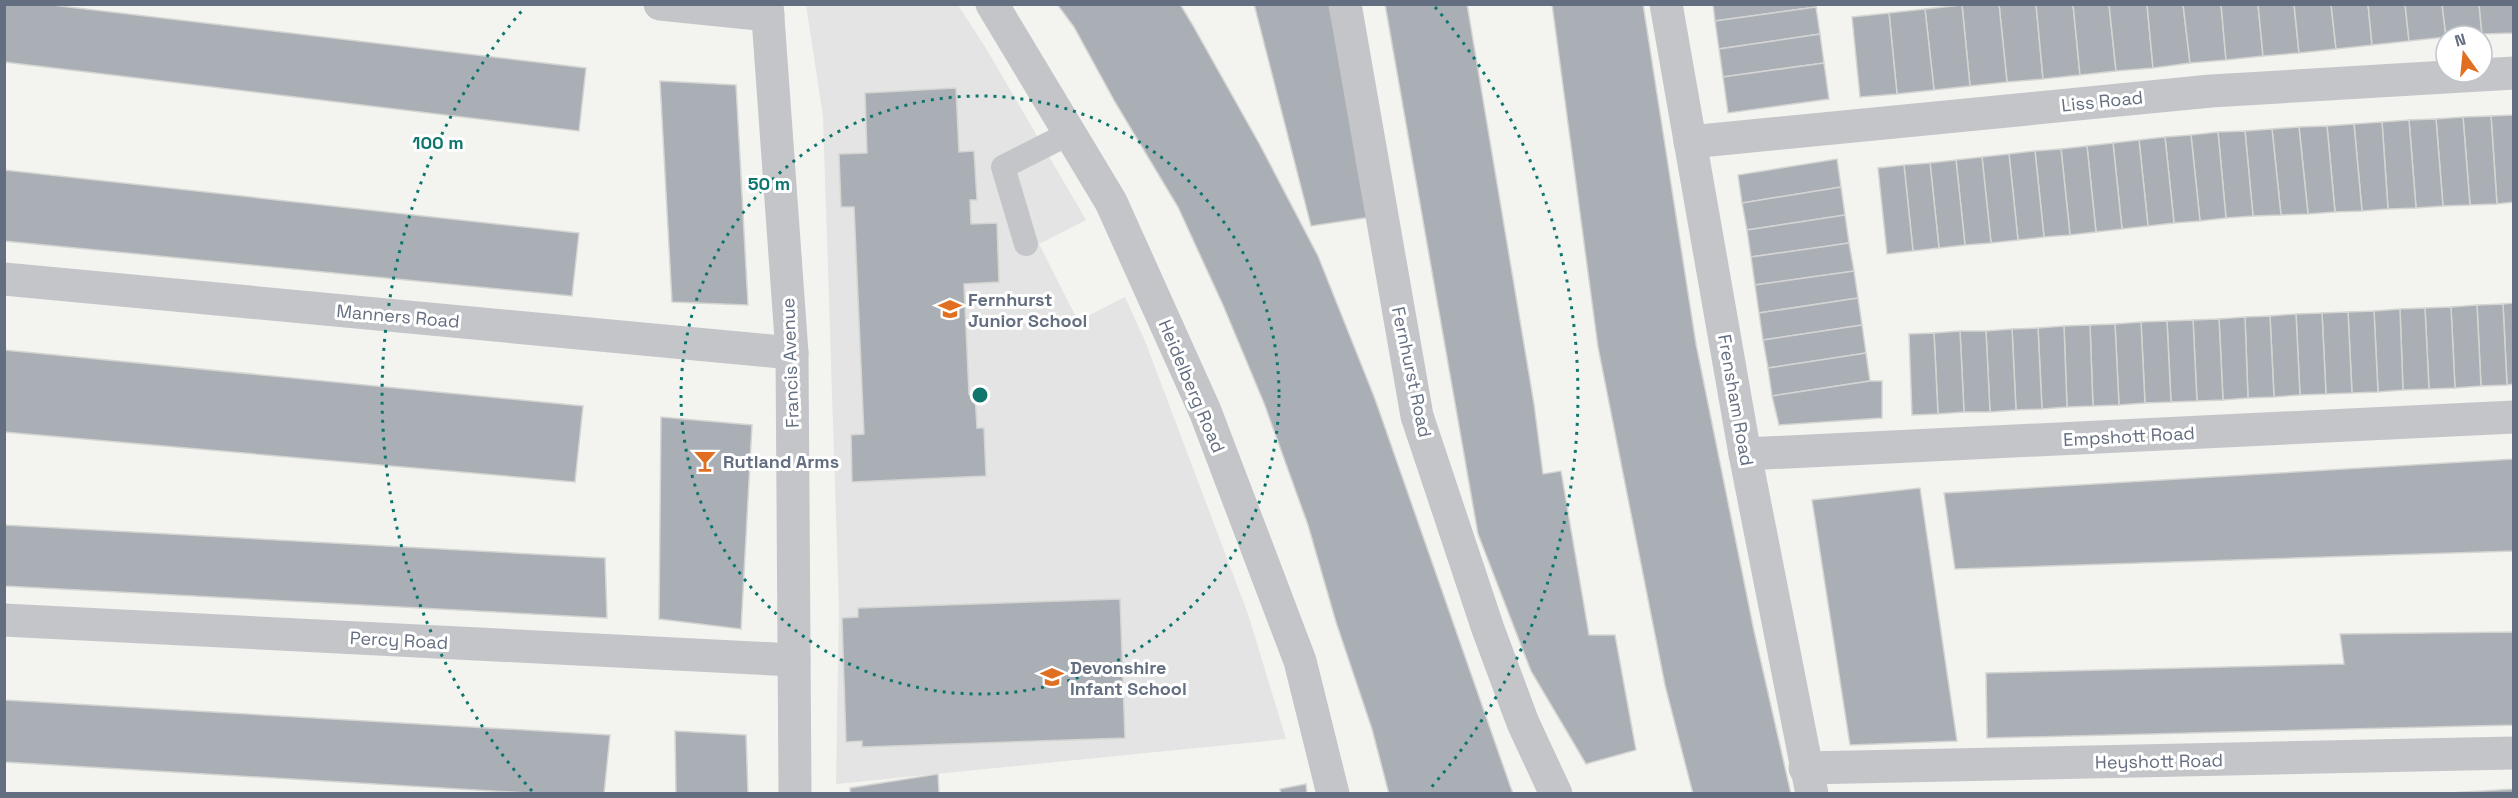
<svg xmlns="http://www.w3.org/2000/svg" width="2518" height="798" viewBox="0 0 2518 798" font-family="'Space Grotesk',sans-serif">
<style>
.built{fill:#e3e4e3}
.building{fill:#a9afb5;stroke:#d4d5d2;stroke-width:1.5}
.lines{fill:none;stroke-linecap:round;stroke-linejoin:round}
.lane{stroke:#c3c5c9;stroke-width:24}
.street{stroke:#c3c5c9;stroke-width:33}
.ring{fill:none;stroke:#0f766e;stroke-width:3;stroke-dasharray:3 6}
.labels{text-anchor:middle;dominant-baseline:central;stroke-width:6;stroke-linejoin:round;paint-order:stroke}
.street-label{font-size:18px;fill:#636e80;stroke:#fff}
.poi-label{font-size:18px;font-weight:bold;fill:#636e80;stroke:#fff;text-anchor:start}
.centre{fill:#0f766e;stroke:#fff;stroke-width:3}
.ring-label{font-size:18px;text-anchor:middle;font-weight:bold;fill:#0f766e;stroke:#fff;stroke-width:6;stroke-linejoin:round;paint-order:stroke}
</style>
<rect width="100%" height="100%" fill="#f3f4ef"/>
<polygon class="built" points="806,5 958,5 987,50 1086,220 1039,244 1078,321 1125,297 1145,341 1248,614 1286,739 836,784 839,608 823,116"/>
<g class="building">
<polygon points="4,4 43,4 586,68 579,131 4,62"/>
<polygon points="1057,4 1180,4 1192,24 1260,145 1318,256 1375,399 1513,794 1389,794 1372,729 1336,622 1308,525 1264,403 1223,305 1178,207 1115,102 1074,27"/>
<polygon points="1254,4 1329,4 1371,217 1311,226"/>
<polygon points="1385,4 1467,4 1534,404 1543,474 1561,471 1589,635 1615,635 1636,750 1586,764 1531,671 1478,534"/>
<polygon points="1552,4 1643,4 1696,344 1754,631 1791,794 1693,794 1665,685 1598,347"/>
<polygon points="1713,4 1816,4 1816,7 1715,21"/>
<polygon points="1999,4 2036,4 2043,79 2007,82"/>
<polygon points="1999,4 2007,82 1970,86 1962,5"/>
<polygon points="2036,4 2073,4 2080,75 2043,79"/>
<polygon points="2073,4 2109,4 2116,71 2080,75"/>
<polygon points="2109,4 2147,4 2153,68 2116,71"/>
<polygon points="2147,4 2183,4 2190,63 2153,68"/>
<polygon points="2183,4 2221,4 2226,60 2190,63"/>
<polygon points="2221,4 2258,4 2263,56 2226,60"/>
<polygon points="2258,4 2294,4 2299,53 2263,56"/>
<polygon points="2294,4 2331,4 2336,49 2299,53"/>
<polygon points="2331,4 2368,4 2372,45 2336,49"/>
<polygon points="2368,4 2405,4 2409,41 2372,45"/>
<polygon points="2405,4 2442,4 2446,37 2409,41"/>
<polygon points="2442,4 2479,4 2482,34 2446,37"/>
<polygon points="2479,4 2514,4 2514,33 2482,34"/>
<polygon points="1962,5 1970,86 1934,90 1925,9"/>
<polygon points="1816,7 1820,34 1719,49 1715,21"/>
<polygon points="1925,9 1934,90 1897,94 1889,13"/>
<polygon points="1889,13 1897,94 1860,97 1852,17"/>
<polygon points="1820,34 1824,63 1723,77 1719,49"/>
<polygon points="1824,63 1829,99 1728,113 1723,77"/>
<polygon points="660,81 736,85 748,305 672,302"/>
<polygon points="956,88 959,152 974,151 977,200 970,200 971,224 997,223 999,282 964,284 969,394 975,394 977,428 984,428 986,476 852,482 851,435 864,434 854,207 841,207 839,154 867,153 865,93"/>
<polygon points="2514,115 2514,202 2497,204 2491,116"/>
<polygon points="2491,116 2497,204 2470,205 2463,117"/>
<polygon points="2463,117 2470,205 2443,206 2436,119"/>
<polygon points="2436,119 2443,206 2416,208 2409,120"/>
<polygon points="2409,120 2416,208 2388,209 2382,122"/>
<polygon points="2382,122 2388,209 2362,211 2354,124"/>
<polygon points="2354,124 2362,211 2335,212 2327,126"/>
<polygon points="2327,126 2335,212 2308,214 2299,127"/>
<polygon points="2299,127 2308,214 2281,215 2272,129"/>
<polygon points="2272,129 2281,215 2253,216 2245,131"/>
<polygon points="2245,131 2253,216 2226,218 2218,132"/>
<polygon points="2218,132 2226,218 2200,221 2191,135"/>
<polygon points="2191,135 2200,221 2174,223 2165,137"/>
<polygon points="2165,137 2174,223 2148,226 2139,140"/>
<polygon points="2139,140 2148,226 2122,229 2113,143"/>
<polygon points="2113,143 2122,229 2096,232 2087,146"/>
<polygon points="2087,146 2096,232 2070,235 2061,149"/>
<polygon points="2061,149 2070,235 2044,237 2035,151"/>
<polygon points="2035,151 2044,237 2018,240 2009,154"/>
<polygon points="2009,154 2018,240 1991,243 1982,157"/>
<polygon points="1982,157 1991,243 1965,245 1956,160"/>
<polygon points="1837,159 1841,187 1742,203 1738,175"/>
<polygon points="1956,160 1965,245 1939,248 1930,163"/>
<polygon points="1930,163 1939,248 1913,251 1904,165"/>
<polygon points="1904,165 1913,251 1887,254 1878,168"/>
<polygon points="4,170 579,233 572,296 4,241"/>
<polygon points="1841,187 1845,215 1747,230 1742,203"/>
<polygon points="1845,215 1849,243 1751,257 1747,230"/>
<polygon points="1849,243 1854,271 1755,285 1751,257"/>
<polygon points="1854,271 1858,298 1759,313 1755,285"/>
<polygon points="1858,298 1862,325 1763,340 1759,313"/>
<polygon points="2514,303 2514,384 2507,385 2503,304"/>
<polygon points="2503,304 2507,385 2481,386 2477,305"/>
<polygon points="2477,305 2481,386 2455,388 2451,307"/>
<polygon points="2451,307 2455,388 2429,389 2425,308"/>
<polygon points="2425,308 2429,389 2403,390 2400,309"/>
<polygon points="2400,309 2403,390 2378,392 2374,311"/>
<polygon points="2374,311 2378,392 2352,393 2348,312"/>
<polygon points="2348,312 2352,393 2326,394 2322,313"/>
<polygon points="2322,313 2326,394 2300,395 2296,314"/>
<polygon points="2296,314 2300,395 2274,397 2270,316"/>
<polygon points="2270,316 2274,397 2248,398 2245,317"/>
<polygon points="2245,317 2248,398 2223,400 2219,319"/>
<polygon points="2219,319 2223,400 2197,401 2193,320"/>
<polygon points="2193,320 2197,401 2171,402 2167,321"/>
<polygon points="2167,321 2171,402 2145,403 2141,322"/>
<polygon points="2141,322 2145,403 2119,405 2115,324"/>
<polygon points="2115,324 2119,405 2093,406 2090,325"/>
<polygon points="1862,325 1866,353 1768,368 1763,340"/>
<polygon points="2090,325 2093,406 2067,407 2064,326"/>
<polygon points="2064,326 2067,407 2042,409 2038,328"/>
<polygon points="2038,328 2042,409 2016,410 2012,329"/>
<polygon points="2012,329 2016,410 1990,412 1986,331"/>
<polygon points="1960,331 1986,331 1990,412 1964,412"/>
<polygon points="1960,331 1964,412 1938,414 1934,333"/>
<polygon points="1934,333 1938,414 1912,415 1909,334"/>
<polygon points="4,350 583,406 575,482 4,432"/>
<polygon points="1866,353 1870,381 1772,396 1768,368"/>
<polygon points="1870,381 1882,381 1882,418 1779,425 1772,396"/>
<polygon points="661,417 752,425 741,629 659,619"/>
<polygon points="2514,459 2514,551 1955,569 1944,493"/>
<polygon points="1920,488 1957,741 1850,745 1812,500"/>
<polygon points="4,525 605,558 607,618 4,586"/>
<polygon points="1120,599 1125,738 862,747 862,741 846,742 842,618 858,617 858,608"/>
<polygon points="2514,632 2514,725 1987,738 1986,673 2344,664 2340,634"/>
<polygon points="4,700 610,735 604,794 544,794 4,762"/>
<polygon points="675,731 746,735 748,794 676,794"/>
<polygon points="938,774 939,794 850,794 850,788"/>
<polygon points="1306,784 1307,794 1281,794 1280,789"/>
<polygon points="2514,789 2514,794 2432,794"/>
</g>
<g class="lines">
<polyline class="lane" points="1026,244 1003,167 1070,133"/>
<g class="street">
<polyline points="660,4 768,15"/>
<polyline points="767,4 792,353 795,794"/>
<polyline points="992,4 1111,202 1205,411 1300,661 1333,794"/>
<polyline points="1345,4 1417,416 1488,629 1523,723 1556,794"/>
<polyline points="1666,4 1745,454 1812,794"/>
<polyline points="1690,142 2211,91 2514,73"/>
<polyline points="4,279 792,353"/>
<polyline points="1745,454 2514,417"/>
<polyline points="4,620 794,660"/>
<polyline points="1805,768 2514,753"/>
</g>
</g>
<g class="ring">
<circle cx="980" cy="395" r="299"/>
<path d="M532 791A598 598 0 0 1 525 7M1435 7A598 598 0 0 1 1428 791"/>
</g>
<defs>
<g id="school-bare" transform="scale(1.8)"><path d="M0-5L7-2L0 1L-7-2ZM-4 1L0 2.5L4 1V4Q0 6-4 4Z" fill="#e16f22" stroke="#fff" stroke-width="2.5" paint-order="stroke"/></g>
<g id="bar-bare" transform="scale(1.8)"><path d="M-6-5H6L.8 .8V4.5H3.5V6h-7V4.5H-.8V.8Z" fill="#e16f22" stroke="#fff" stroke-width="2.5" paint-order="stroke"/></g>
</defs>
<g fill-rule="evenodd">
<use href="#school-bare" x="950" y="309"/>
<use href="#bar-bare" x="705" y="461"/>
<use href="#school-bare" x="1052" y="677"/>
</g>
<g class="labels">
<g class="street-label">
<text transform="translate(2102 101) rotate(-6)">Liss Road</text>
<text transform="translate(398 316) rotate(5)">Manners Road</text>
<text transform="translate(790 363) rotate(-92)">Francis Avenue</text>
<text transform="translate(1412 372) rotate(78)">Fernhurst Road</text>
<text transform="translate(1192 386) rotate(67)">Heidelberg Road</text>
<text transform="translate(1736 400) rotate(80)">Frensham Road</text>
<text transform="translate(2129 436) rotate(-3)">Empshott Road</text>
<text transform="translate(399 640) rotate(3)">Percy Road</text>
<text transform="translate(2159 761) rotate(-1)">Heyshott Road</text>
</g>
<g class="poi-label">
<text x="968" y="299">Fernhurst<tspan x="968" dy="21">Junior School</tspan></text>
<text x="723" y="461">Rutland Arms</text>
<text x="1070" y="667">Devonshire<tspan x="1070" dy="21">Infant School</tspan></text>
</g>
</g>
<circle cx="980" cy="395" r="9" class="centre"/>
<g class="ring-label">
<text x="438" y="149">100 m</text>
<text x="769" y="190">50 m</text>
</g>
<rect width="2518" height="798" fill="none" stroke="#636e80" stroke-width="12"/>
<g transform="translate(2464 54) rotate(345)"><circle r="28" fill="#ffffff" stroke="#c1c5cc" stroke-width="1.5"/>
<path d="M0-4.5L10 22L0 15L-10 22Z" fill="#e16f22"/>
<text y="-9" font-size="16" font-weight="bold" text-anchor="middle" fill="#636e80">N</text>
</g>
</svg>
